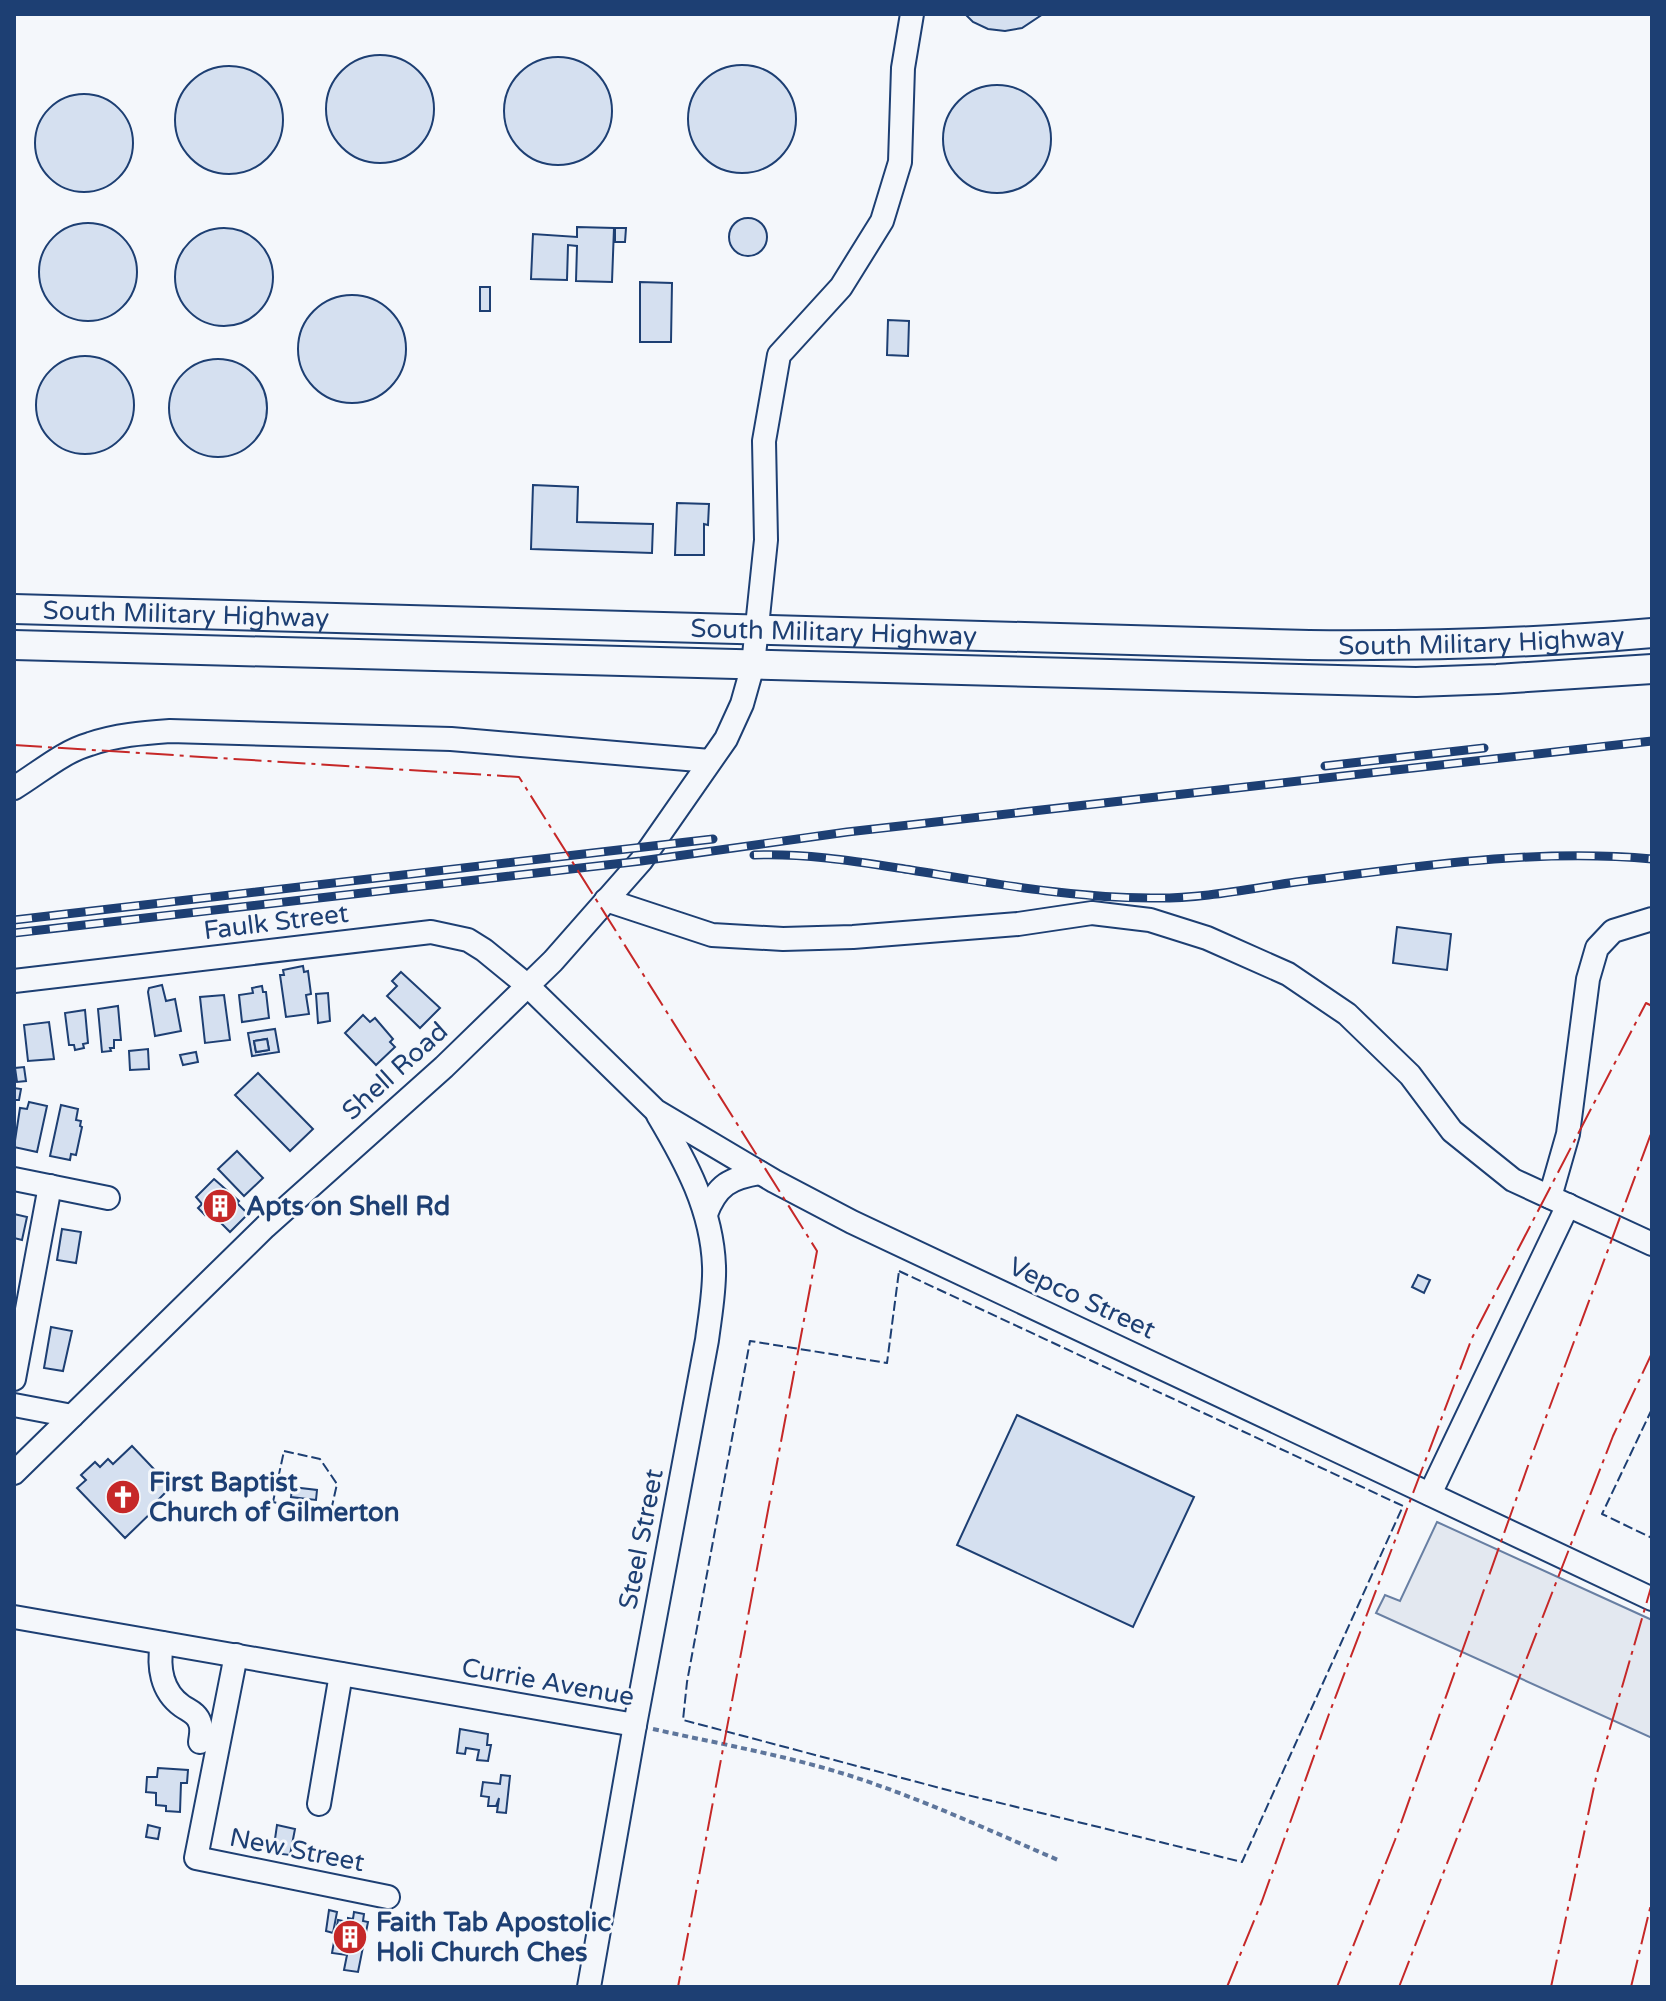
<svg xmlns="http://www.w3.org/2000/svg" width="1666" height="2001" viewBox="0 0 1666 2001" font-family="'Varela Round',sans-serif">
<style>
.parking{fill:#e3e8f0;stroke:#687fa3;stroke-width:2}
.building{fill:#d5e0f0;stroke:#1d3f73;stroke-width:2;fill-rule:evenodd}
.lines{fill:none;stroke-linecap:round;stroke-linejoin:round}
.minor-casing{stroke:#1d3f73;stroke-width:26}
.major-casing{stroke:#1d3f73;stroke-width:32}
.path{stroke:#5e769c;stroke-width:4;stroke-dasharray:6 4;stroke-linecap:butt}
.minor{stroke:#f4f7fb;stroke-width:22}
.major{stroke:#f4f7fb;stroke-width:28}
.rail-casing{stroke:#1d3f73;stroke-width:9}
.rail{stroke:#f4f7fb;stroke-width:6;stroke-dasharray:18;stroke-linecap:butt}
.fence{stroke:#1d3f73;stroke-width:2;stroke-dasharray:10 4;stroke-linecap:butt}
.power{stroke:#c62828;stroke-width:2;stroke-dasharray:28 6 4 6;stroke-linecap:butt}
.labels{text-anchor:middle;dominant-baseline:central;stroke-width:6;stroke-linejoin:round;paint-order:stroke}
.street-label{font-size:26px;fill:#1d3f73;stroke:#f4f7fb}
.poi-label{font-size:26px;font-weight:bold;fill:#1d3f73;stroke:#f4f7fb;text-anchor:start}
</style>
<rect width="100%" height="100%" fill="#f4f7fb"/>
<polygon class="parking" points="1437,1522 1652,1620 1652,1738 1376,1613 1385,1595 1400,1601"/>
<g class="building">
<polygon points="965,14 1043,14 1022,28 1005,31 988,29 973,22"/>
<circle cx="380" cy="109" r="54"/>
<circle cx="558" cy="111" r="54"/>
<circle cx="742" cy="119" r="54"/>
<circle cx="229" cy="120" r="54"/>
<circle cx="997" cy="139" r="54"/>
<circle cx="84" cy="143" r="49"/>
<circle cx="748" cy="237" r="19"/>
<circle cx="88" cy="272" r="49"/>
<polygon points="577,227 614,228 612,282 576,281 577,246 568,245 567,280 531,279 533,234 577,237"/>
<circle cx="224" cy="277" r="49"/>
<polygon points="615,228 626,228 625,242 615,242"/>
<polygon points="640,282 672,283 671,342 640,342"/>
<rect x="480" y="287" width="10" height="24"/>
<circle cx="352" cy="349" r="54"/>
<polygon points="888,320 909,321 908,356 887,355"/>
<circle cx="85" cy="405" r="49"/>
<circle cx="218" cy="408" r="49"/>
<polygon points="533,485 578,487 577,522 653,524 652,553 531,549"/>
<polygon points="677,503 709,504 708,525 704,524 704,555 675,555"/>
<polygon points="1397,927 1451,934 1447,970 1393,963"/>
<polygon points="303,966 304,972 308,971 311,994 306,995 309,1014 286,1017 280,975 284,975 283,970"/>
<polygon points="401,972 440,1008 420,1028 387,996 397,986 392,981"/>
<polygon points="162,985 166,1001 175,999 181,1031 155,1036 148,992 149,988"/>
<polygon points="262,986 263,992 266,992 269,1018 242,1022 239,995 253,993 252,988"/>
<polygon points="328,993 330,1021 318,1023 316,994"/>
<polygon points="224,995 230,1040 205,1043 200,997"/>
<polygon points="118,1006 121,1040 114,1040 114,1048 110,1048 111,1051 102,1052 98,1009"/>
<polygon points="85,1010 88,1043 83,1044 84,1048 75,1050 74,1045 69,1045 65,1013"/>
<polygon points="363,1015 370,1022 375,1018 393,1039 390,1042 395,1047 376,1065 345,1033"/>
<polygon points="49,1022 54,1059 28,1061 24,1025"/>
<path d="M275,1029L279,1052L252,1056L248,1033ZM267,1039L269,1050L256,1052L254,1041Z"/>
<polygon points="267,1039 269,1050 256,1052 254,1041"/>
<polygon points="148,1049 149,1069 130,1070 129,1051"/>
<polygon points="196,1052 198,1062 183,1065 180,1055"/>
<polygon points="24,1067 26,1081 17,1082 15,1068"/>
<polygon points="258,1073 313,1129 290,1151 235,1095"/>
<polygon points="14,1088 21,1089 19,1100 14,1100"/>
<polygon points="29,1102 47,1106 37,1152 14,1147 20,1108 27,1109"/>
<polygon points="61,1105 78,1109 76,1120 81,1121 80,1126 82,1127 76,1155 71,1154 70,1160 50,1156"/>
<polygon points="237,1151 263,1178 244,1196 218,1169"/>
<polygon points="214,1179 239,1201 237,1203 248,1214 230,1232 209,1211 205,1215 198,1208 202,1204 196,1197"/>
<polygon points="14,1214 27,1217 22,1240 14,1238"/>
<polygon points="62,1229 81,1232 76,1263 57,1260"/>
<polygon points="1418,1275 1430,1280 1424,1293 1412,1287"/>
<polygon points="51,1327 72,1331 63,1371 44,1368"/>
<polygon points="1017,1415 1194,1497 1133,1627 957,1545"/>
<polygon points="132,1446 171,1487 153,1505 156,1508 125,1538 77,1488 86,1480 81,1475 95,1462 100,1467 108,1459 113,1464"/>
<polygon points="292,1487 317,1490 316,1500 291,1497"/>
<polygon points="460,1729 488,1734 487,1745 491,1745 488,1761 477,1760 479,1750 466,1748 465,1754 457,1753"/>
<polygon points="158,1768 188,1770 187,1783 181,1783 180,1812 166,1811 166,1806 156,1805 156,1793 146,1792 147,1777 157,1777"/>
<polygon points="501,1775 510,1776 506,1813 497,1812 499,1798 496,1806 488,1806 489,1797 481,1796 483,1782 500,1784"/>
<polygon points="148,1825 160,1828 158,1839 146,1837"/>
<polygon points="277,1825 295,1829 290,1855 273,1853"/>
<polygon points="329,1910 337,1912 333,1933 326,1931"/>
<polygon points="354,1912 364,1914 363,1921 368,1922 358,1972 344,1970 347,1955 332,1953 338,1920 348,1922 348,1918 353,1919"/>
</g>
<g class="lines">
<g class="minor-casing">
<g id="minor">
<path d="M14,788C39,773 62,752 90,744C116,735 143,733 170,731L451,739L710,761"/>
<polyline points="606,900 712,935 783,939 853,937 1018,924 1092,913 1150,920 1207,938 1288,974 1347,1014 1410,1075 1452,1131 1513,1180 1652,1244"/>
<polyline points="14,981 431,932 468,940 484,950 528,986 656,1111 774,1181 852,1222 1652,1599"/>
<polyline points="14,1179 108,1198"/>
<polyline points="1550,1197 1568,1134 1588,979 1597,948 1613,931 1652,919"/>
<path d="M706,1214C717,1185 730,1178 760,1173"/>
<polyline points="14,1379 50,1186"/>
<polyline points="14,1405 72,1416"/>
<polyline points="14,1473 265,1227 444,1067 553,961 641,861 726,739 742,704 753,665 766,540 764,441 779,355 841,287 882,221 900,162 903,68 912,14"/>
<polyline points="1430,1494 1568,1205"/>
<polyline points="14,1617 635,1725"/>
<path d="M162,1643C158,1666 161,1691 182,1706C189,1711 197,1713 200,1723C202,1728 201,1736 200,1742"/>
<polyline points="236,1655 196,1858 388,1897"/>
<polyline points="319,1804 341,1674"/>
<path d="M589,1987L635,1725L707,1340C710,1316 715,1290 714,1266C712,1210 686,1162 658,1115"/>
</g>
</g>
<g class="major-casing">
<g id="major">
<path id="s1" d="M14,609L1309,645C1424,646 1538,643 1652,633"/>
<polyline points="14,645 1416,682 1497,679 1652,669"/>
</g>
</g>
<path class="path" d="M653,1729C720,1744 789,1756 854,1777C924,1800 991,1831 1058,1860"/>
<use href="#minor" class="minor"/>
<use href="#major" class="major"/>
<g class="rail-casing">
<g id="rail">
<polyline points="1325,766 1484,748"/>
<path d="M754,855C807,853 859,862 911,870C991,883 1070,898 1151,898C1200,899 1248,889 1296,882C1414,867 1533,848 1652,859"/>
<polyline points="14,920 713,839"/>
<polyline points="14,933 641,861 847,832 1652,741"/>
</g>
</g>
<use href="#rail" class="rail"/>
<g class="fence">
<polygon points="899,1271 1403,1506 1242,1862 955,1792 683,1720 687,1682 750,1341 887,1363"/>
<polyline points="1652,1409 1602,1514 1652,1538"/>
<polygon points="284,1451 320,1459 337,1484 330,1515 273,1502"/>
</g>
<g class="power">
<polyline points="14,745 519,777 817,1251 678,1987"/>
<polyline points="1227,1987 1262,1901 1329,1714 1472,1338 1646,1003 1652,1006"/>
<polyline points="1337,1987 1395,1840 1529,1463 1652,1131"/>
<polyline points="1399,1987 1613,1436 1652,1353"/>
<polyline points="1551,1987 1597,1773 1652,1584"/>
<polyline points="1631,1987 1652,1900"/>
</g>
</g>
<defs>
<g id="building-disc" transform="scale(1.8)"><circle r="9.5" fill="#c62828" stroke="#f4f7fb"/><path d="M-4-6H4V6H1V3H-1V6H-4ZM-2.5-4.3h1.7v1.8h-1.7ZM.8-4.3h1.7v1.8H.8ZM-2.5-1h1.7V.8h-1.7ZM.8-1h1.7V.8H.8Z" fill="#fff"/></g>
<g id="church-disc" transform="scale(1.8)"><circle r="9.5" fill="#c62828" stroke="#f4f7fb"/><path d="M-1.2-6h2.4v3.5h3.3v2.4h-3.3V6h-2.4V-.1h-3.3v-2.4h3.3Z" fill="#fff"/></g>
</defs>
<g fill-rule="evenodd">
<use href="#building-disc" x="220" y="1206"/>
<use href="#church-disc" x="123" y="1497"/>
<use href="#building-disc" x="350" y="1937"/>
</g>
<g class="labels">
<g class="street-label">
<text stroke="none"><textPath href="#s1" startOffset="172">South Military Highway</textPath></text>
<text stroke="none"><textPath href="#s1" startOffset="820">South Military Highway</textPath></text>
<text stroke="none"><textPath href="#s1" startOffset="1468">South Military Highway</textPath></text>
<text transform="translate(276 922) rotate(-7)">Faulk Street</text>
<text transform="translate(395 1071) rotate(-42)">Shell Road</text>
<text transform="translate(1082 1298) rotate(25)">Vepco Street</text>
<text transform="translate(641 1539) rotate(-79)">Steel Street</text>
<text transform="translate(548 1682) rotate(10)">Currie Avenue</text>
<text transform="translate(297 1850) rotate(11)">New Street</text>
</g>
<g class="poi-label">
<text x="246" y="1206">Apts on Shell Rd</text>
<text x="149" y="1482">First Baptist<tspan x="149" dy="30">Church of Gilmerton</tspan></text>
<text x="376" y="1922">Faith Tab Apostolic<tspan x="376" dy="30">Holi Church Ches</tspan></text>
</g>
</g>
<rect width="1666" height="2001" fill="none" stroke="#1d3f73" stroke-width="32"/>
</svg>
